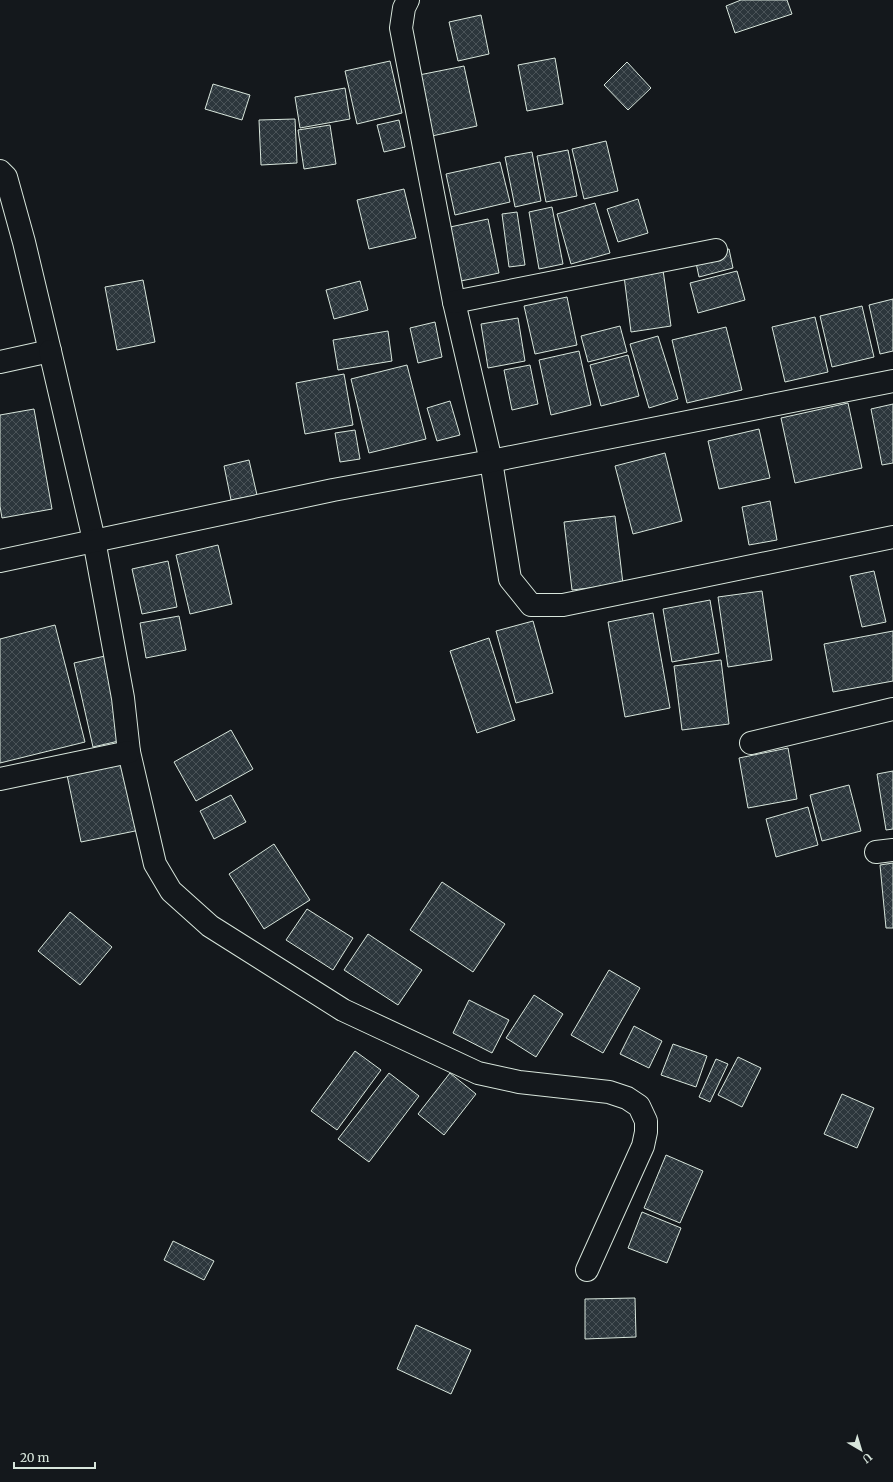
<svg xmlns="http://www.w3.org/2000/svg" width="893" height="1482" viewBox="0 0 893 1482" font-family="Merriweather,serif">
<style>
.building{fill:url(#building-cross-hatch);stroke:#d8e6dc}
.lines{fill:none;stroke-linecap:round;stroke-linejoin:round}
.minor-casing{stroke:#d8e6dc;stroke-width:24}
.minor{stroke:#14181c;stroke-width:22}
</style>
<defs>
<pattern id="building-cross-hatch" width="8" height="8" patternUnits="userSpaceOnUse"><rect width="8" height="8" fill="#2c363c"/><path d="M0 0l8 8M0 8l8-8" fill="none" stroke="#4a5358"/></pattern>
</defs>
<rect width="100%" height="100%" fill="#14181c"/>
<g class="building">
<polygon points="741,0 787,0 792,14 735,33 726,6"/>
<polygon points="481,15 489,54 458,61 449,22"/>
<polygon points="555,58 563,104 527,111 518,65"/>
<polygon points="390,61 402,113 357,124 345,71"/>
<polygon points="627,62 651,88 628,110 604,85"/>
<polygon points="464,66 477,126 432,136 419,75"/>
<polygon points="213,84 250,95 242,120 205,109"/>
<polygon points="345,88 350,119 300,128 295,97"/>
<polygon points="295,119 297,163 261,165 259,120"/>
<polygon points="399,120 405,147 384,152 377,125"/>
<polygon points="330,125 336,164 304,169 298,130"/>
<polygon points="606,141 618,191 584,199 572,149"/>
<polygon points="568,150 577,196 546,202 537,156"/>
<polygon points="532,152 541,201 515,207 505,157"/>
<polygon points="500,162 510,202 455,215 446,174"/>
<polygon points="404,189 416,238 369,249 357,200"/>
<polygon points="638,199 648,233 618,242 607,209"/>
<polygon points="595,203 610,253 571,264 557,214"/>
<polygon points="552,207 563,264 539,269 529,212"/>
<polygon points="517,212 525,265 509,267 502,214"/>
<polygon points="488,219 499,273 461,281 450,227"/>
<polygon points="729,249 733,268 699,277 695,258"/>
<polygon points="663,270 671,326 631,332 624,276"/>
<polygon points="737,271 745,300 698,313 690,283"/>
<polygon points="143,280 155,342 117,350 105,287"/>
<polygon points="360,281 368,310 334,319 326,290"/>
<polygon points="567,297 577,345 535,354 524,306"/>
<polygon points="893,299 893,351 880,354 869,305"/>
<polygon points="862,306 874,357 832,367 820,316"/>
<polygon points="815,317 828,372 785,382 772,327"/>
<polygon points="518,318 525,361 488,368 481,324"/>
<polygon points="435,322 442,357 418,363 410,328"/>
<polygon points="620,326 627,352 588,362 581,336"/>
<polygon points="726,327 742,390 687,403 672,340"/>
<polygon points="388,331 392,361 338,370 333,340"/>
<polygon points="658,336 678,399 649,408 630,344"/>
<polygon points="579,351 591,405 551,415 539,360"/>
<polygon points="628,355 639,396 601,406 590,365"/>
<polygon points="407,365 426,439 369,453 351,379"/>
<polygon points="530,365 538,404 512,410 504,370"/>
<polygon points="344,374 353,425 305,434 296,383"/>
<polygon points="450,401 460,435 437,441 427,408"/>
<polygon points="848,403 862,468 795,483 781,418"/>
<polygon points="893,404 893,463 882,465 871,409"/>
<polygon points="34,409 52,509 2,518 0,506 0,415"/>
<polygon points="759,429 770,478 719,489 708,441"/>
<polygon points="355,430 360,459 340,462 335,433"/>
<polygon points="665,453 682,521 633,534 615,466"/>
<polygon points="249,460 257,495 231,500 224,466"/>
<polygon points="770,501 777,540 749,545 742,507"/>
<polygon points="615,516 623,584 572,590 564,522"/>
<polygon points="218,545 232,604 190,614 176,555"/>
<polygon points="168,561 177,607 142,614 132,569"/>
<polygon points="874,571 886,622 862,627 850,576"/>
<polygon points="762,591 772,660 728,667 718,597"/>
<polygon points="710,600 719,653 672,662 663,609"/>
<polygon points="653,613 670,708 625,717 608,622"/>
<polygon points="179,616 186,650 146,658 140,623"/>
<polygon points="533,621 553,693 516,703 496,631"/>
<polygon points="55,625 85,742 0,763 0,639"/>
<polygon points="893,631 893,681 833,692 824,644"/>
<polygon points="489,638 515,720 477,733 450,651"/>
<polygon points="105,656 123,740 93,747 74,663"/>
<polygon points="721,660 729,724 682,730 674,666"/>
<polygon points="231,730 253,769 196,801 174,762"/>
<polygon points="788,748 797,799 748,808 739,758"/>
<polygon points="125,762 140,830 81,842 67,775"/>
<polygon points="893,771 893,829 886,830 877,774"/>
<polygon points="849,785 861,831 822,841 810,795"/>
<polygon points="231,795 246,822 214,839 200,811"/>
<polygon points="808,807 818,845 776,857 766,819"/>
<polygon points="274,844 310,900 264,929 229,874"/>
<polygon points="893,863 893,928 886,928 880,865"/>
<polygon points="442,882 505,924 473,972 410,930"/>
<polygon points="307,909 353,938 333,970 286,940"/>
<polygon points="70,912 112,947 80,985 38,951"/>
<polygon points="368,934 422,970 398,1005 344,970"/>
<polygon points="609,970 640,988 603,1053 571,1035"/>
<polygon points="534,995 563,1014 536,1057 506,1038"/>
<polygon points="469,1000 509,1020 492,1053 453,1033"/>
<polygon points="634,1026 662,1041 649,1068 620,1054"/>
<polygon points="673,1044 707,1056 696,1087 661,1075"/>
<polygon points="355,1051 381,1070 337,1130 311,1111"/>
<polygon points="738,1057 761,1068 742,1107 718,1095"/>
<polygon points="716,1059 728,1064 710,1102 699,1097"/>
<polygon points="389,1073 419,1096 369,1162 338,1139"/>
<polygon points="450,1073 476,1094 444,1135 418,1114"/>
<polygon points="842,1094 874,1108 857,1148 824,1134"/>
<polygon points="666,1155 703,1171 680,1223 644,1208"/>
<polygon points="642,1212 681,1228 667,1263 628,1248"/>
<polygon points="173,1241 214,1261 204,1280 164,1260"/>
<polygon points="635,1298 636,1337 585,1339 585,1299"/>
<polygon points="416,1325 471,1350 451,1394 397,1369"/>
</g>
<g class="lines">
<g class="minor-casing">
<g id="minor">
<polyline points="408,0 404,8 401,28 454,302 491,461 510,579 531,605 563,605 893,537"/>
<polyline points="0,171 6,177 24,242 50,351 0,362"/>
<polyline points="454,302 716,250"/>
<polyline points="50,351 94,540 123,698 129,752 155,864 171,891 210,926 343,1010 478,1073 519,1082 609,1092 627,1098 639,1106 646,1121 646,1132 643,1146 587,1270"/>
<polyline points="0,561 333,490 491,461 893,381"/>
<polyline points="751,743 893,709"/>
<polyline points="0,779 129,752"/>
<polyline points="876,852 893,850"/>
</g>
</g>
<use href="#minor" class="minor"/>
</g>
<g transform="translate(861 1450) rotate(142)" stroke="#14181c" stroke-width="3" paint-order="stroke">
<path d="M0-3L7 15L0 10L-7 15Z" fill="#d8e6dc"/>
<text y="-6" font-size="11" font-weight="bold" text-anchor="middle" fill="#d8e6dc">U</text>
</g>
<path d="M14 1462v6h81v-6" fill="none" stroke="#d8e6dc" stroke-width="2"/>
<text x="20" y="1462" font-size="12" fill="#d8e6dc" stroke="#14181c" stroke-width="3" paint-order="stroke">20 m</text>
</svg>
